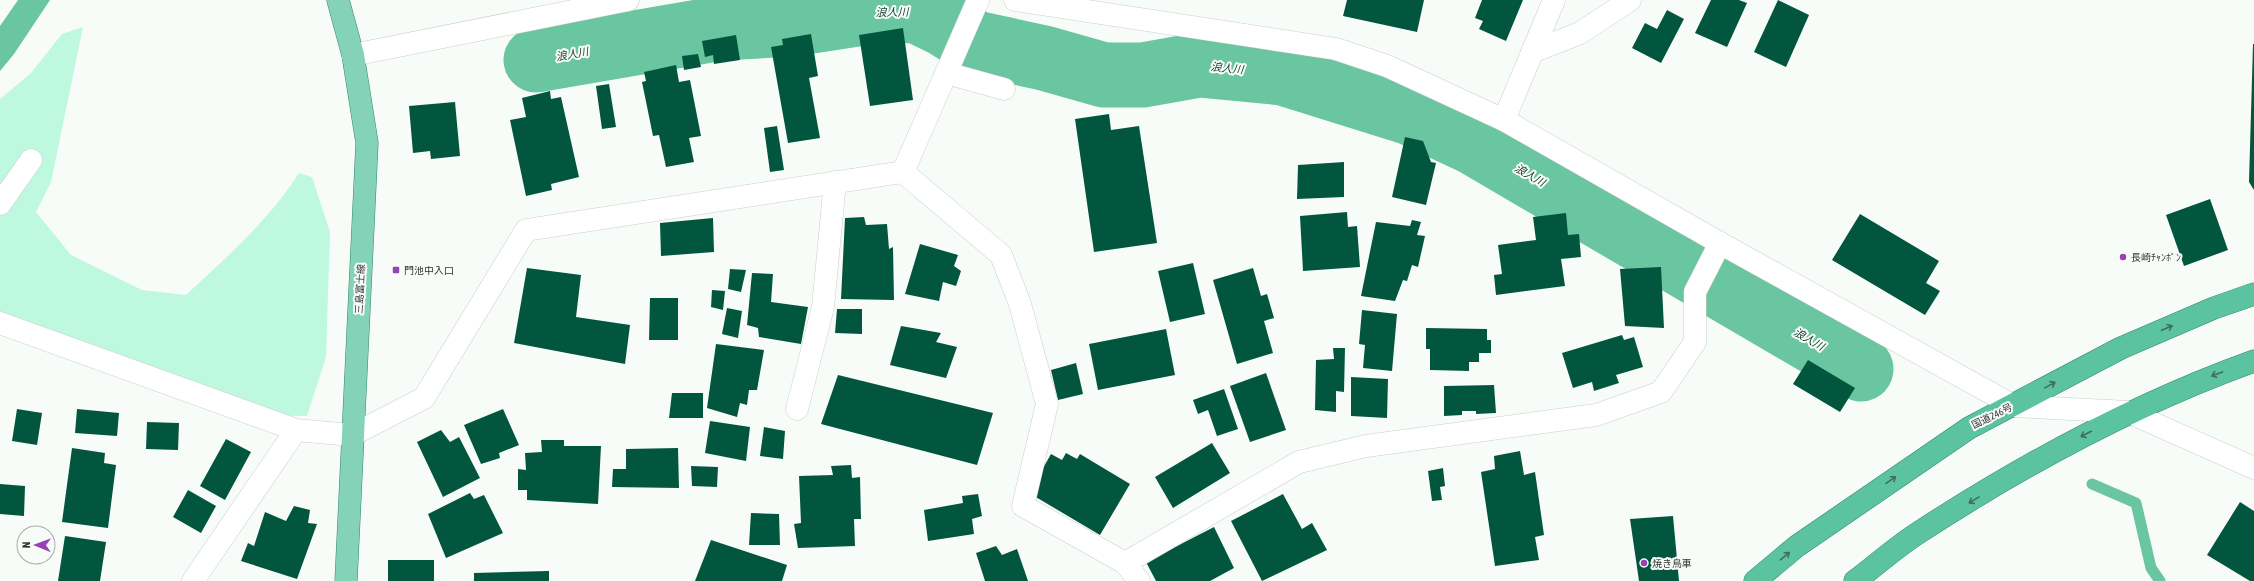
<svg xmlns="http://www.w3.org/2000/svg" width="2254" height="581" viewBox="0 0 2254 581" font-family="'Asap Condensed','Noto Sans JP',sans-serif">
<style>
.green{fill:#bef8de}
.water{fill:#6ac5a1}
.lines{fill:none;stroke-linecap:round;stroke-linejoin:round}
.stream{stroke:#6ac5a1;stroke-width:11}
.river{stroke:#6ac5a1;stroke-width:65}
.building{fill:#03563e}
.minor-casing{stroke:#cacecc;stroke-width:23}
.tertiary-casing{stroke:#cacecc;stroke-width:23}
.primary-casing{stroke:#32876b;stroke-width:23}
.trunk-casing{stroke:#32876b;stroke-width:23}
.minor{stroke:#fff;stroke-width:22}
.tertiary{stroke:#fff;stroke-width:22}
.primary{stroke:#84d2b8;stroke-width:22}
.trunk{stroke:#5bc3a0;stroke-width:22}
.oneway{stroke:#426d5f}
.poi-dot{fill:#9543b2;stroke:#f7fcf9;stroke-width:1.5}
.labels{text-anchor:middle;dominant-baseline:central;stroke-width:4;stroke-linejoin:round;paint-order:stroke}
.poi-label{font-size:10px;fill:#323433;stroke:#f7fcf9;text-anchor:start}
.street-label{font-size:10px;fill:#323433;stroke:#f7fcf9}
.water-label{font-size:11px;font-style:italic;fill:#113a2c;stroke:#f7fcf9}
</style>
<rect width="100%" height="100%" fill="#f7fcf9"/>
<path class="green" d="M83,27L51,182L36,212L71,255L142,290L186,295C227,257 269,220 299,173L312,177L330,232L326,357L307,416L239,415L0,328V99L31,73L62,34Z"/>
<polygon class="water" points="18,0 50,0 14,54 0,71 0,26"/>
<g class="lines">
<polyline class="stream" points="2092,484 2136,503 2151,568 2160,581"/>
<polyline class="river" points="536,60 722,28 793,24 884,10 917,11 944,24 975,43 1044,58 1104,75 1143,75 1199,65 1283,73 1411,113 1473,142 1861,369"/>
</g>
<g class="building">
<polygon points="1347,0 1424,0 1417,32 1343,16"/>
<polygon points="1482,0 1523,0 1506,41 1479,29 1483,21 1475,18"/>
<polygon points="1711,0 1739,0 1747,3 1727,47 1695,33"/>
<polygon points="1778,0 1809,15 1786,67 1754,52"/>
<polygon points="1667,10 1684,19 1661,63 1632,48 1645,23 1657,29"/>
<polygon points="903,28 913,100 870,106 859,35"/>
<polygon points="811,34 818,76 809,78 820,138 788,143 771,47 783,45 782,39"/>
<polygon points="736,35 740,60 714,64 713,55 705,57 702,41"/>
<polygon points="2253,44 2254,44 2254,190 2249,182"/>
<polygon points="698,54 701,67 684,70 682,56"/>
<polygon points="676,65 679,82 690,80 701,136 689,138 694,162 666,167 659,135 653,136 642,82 646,81 644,72"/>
<polygon points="609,84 616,127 602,129 596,86"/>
<polygon points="550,91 551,99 561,97 579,177 551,184 552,190 526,196 510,120 526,117 522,98"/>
<polygon points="455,102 460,156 431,159 430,151 413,153 409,106"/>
<polygon points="1109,114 1111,130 1139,126 1157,243 1094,252 1075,119"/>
<polygon points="777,126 784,170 770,172 764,128"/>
<polygon points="1405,137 1423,141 1431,162 1436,163 1426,205 1392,197"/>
<polygon points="1344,162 1344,197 1297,199 1298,165"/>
<polygon points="2210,199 2228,250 2184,266 2166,215"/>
<polygon points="1347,212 1348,227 1357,226 1360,267 1303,271 1300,216"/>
<polygon points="1566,213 1568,235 1579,234 1581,257 1561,259 1565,286 1496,295 1494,275 1502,274 1498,245 1536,240 1533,217"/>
<polygon points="1860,214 1939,261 1926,283 1940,291 1925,315 1832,260"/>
<polygon points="864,217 866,225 887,224 889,249 893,247 894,300 841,299 845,218"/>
<polygon points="713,218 714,252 661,256 660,223"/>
<polygon points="1412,220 1421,222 1417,235 1425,236 1418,267 1412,265 1407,281 1403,280 1395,301 1361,296 1376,222 1410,226"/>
<polygon points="920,244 958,255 954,266 961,271 956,286 943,282 939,301 905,294"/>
<polygon points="1193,263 1205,314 1170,322 1158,271"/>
<polygon points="1661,267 1664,328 1625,326 1620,269"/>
<polygon points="527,268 581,275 576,317 630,325 625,364 514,343"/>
<polygon points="1253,268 1261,296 1267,294 1274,318 1264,321 1273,353 1237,364 1213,280"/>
<polygon points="730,269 746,270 741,292 728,289"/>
<polygon points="752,273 773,274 771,302 808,307 801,344 759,337 758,328 747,325"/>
<polygon points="712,290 725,291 723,310 711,307"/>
<polygon points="650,298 678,298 678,340 649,340"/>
<polygon points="727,308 742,311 738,338 722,334"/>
<polygon points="837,309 862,309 862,334 835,333"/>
<polygon points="1362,310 1397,314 1392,371 1363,368 1365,345 1359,344"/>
<polygon points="901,326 941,333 936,342 957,347 946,378 890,365"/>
<polygon points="1426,328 1487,329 1487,340 1491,340 1491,353 1479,353 1479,362 1469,362 1469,371 1430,370 1430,349 1426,349"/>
<polygon points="1166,329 1175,375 1098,390 1089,344"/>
<polygon points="1622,335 1624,340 1634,337 1643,367 1616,375 1619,383 1594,391 1592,382 1573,388 1562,353"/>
<polygon points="716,344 764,350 757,390 749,390 747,405 740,403 737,417 707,408"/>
<polygon points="1333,348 1345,348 1344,392 1336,391 1336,412 1315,410 1316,360 1334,359"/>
<polygon points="1808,360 1855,388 1840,412 1793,384"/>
<polygon points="1076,363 1083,394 1058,400 1051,370"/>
<polygon points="1266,373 1286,430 1250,442 1230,386"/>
<polygon points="838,375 993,413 977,465 821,424"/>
<polygon points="1351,377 1388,379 1387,418 1351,416"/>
<polygon points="1494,385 1496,413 1476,414 1476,411 1462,411 1462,415 1444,416 1444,386"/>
<polygon points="1224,389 1238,429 1217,436 1208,410 1198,414 1193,400"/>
<polygon points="672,393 703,393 703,418 669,418"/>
<polygon points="17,409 42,413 37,445 12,441"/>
<polygon points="77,409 119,413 117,436 75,433"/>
<polygon points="503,409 519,445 499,453 500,458 481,464 464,425"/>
<polygon points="710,421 750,427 746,461 705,453"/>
<polygon points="147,422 179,423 178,450 146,449"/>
<polygon points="764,427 785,431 783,459 760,456"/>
<polygon points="441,430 450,442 459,437 480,478 443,497 417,442"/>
<polygon points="226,439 251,452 225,500 200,486"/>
<polygon points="541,440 564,440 564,446 601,446 598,504 527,500 527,490 518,490 518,469 526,470 525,453 542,452"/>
<polygon points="1212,443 1230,473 1173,508 1155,477"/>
<polygon points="72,448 105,453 104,463 116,465 108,528 62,522"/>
<polygon points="678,448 679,488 612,487 613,469 626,469 626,449"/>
<polygon points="1520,451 1524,475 1535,472 1544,535 1535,537 1539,560 1495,566 1481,472 1495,469 1494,456"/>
<polygon points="1066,453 1077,459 1080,454 1130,484 1100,535 1029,493 1051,454 1062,460"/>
<polygon points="851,465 852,478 860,477 861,519 854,519 855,546 798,548 794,524 801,523 799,476 833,475 831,466"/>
<polygon points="691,466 718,467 717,487 692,486"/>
<polygon points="1443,468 1445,486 1440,487 1442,500 1432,501 1428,471"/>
<polygon points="0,484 25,486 24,516 0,514"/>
<polygon points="188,490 216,506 201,533 173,517"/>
<polygon points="470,493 474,499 484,495 503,533 446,558 428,514"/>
<polygon points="978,494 982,516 972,519 974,534 928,541 924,510 963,503 962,496"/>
<polygon points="1283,494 1302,529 1312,523 1327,550 1262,581 1231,521"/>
<polygon points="2240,502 2254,511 2254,581 2250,581 2207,555"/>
<polygon points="294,506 310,510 308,523 317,524 297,579 241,561 248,543 254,546 265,512 286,521"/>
<polygon points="751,513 779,514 780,545 749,545"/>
<polygon points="1673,516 1679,581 1639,581 1630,519"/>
<polygon points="1214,527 1234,568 1210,581 1156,581 1146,562"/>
<polygon points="65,536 106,542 100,581 58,581"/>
<polygon points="711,540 787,565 782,581 695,581"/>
<polygon points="996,546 1002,555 1017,549 1028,581 985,581 976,553"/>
<rect x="388" y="560" width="46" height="21"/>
<polygon points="549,571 549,581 474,581 474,573"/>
</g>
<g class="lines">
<g class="minor-casing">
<g id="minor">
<polyline points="1015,0 1336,49 1387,66 1504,120 1720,243 2014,406"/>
<polyline points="1532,52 1580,33 1630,0"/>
<polyline points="353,55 628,0"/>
<polyline points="946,73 1004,89"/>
<polyline points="1504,120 1554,0"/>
<polyline points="903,172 978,0"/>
<polyline points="0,204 31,160"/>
<polyline points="0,323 296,430 352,435 424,398 526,230 903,172 1001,255 1020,304 1047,404 1023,506 1125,563 1139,581"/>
<polyline points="797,409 823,307 835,182"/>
<polyline points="1125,563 1299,462 1366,446 1596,415 1661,392 1695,342 1695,292 1720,243"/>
<polyline points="193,581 296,430"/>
</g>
</g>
<g class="tertiary-casing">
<polyline id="tertiary" points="2014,406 2128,412 2254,468"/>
</g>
<g class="primary-casing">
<polyline id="primary" points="338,0 353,55 367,143 346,581"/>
</g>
<g class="trunk-casing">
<g id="trunk">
<polyline points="1755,581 1797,546 1969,428 2121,348 2214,308 2254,294"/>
<path d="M1855,581C1875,566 1894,549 1915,535C2022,465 2134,404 2254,361"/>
</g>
</g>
<use href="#minor" class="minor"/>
<use href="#tertiary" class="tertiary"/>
<use href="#primary" class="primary"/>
<use href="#trunk" class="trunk"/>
</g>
<defs><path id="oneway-shaft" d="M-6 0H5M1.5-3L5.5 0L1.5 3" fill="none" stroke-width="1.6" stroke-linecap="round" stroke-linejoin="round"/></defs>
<g class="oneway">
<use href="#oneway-shaft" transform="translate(2167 328) rotate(-23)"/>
<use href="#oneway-shaft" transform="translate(2217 374) rotate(160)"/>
<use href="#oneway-shaft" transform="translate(2050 385) rotate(-29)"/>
<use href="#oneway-shaft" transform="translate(2086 434) rotate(153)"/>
<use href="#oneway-shaft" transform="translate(1891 480) rotate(-35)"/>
<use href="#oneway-shaft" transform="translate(1974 500) rotate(149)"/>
<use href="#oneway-shaft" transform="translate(1785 556) rotate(-40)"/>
</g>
<g class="poi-dot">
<circle cx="2123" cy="257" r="4"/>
<rect x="392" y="266" width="8" height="8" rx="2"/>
<circle cx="1644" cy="563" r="4"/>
</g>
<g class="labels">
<g class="poi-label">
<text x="2131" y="257">長崎ﾁｬﾝﾎﾟﾝ</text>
<text x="404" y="270">門池中入口</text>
<text x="1652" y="563">焼き鳥車</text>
</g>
<g class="street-label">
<text transform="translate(360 289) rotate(-87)">三島富士線</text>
<text transform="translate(1992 416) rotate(-26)">国道246号</text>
</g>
<g class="water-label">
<text transform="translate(892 12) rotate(-1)">浪人川</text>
<text transform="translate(572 54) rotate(-10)">浪人川</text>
<text transform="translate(1227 68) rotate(6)">浪人川</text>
<text transform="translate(1530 175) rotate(30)">浪人川</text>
<text transform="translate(1809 339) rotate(30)">浪人川</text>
</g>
</g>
<g transform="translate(36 545) rotate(271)"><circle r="19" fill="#f7fcf9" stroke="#a8acaa"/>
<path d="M0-3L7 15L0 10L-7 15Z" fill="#9543b2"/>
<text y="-6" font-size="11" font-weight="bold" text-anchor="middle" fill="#323433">N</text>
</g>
</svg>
